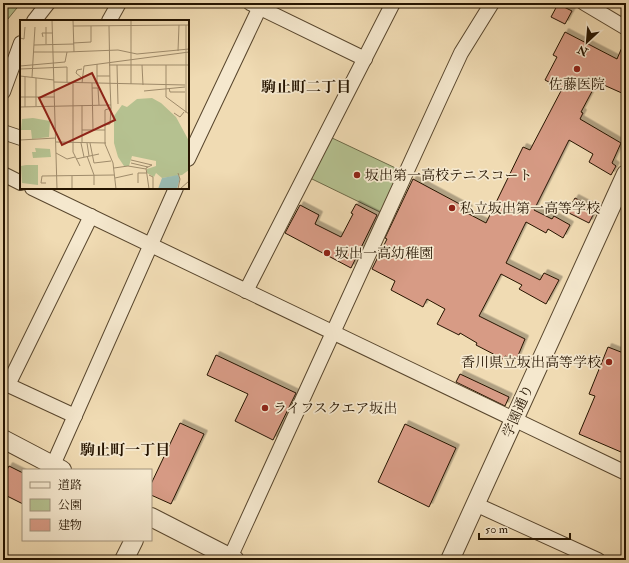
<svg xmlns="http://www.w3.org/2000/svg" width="629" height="563" viewBox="0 0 629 563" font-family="'IM FELL Double Pica','Noto Serif JP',serif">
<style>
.green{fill:#b5c190;stroke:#6d6a48}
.building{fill:#d79b85;stroke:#251400;filter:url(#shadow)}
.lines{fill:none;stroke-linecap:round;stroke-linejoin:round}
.minor-casing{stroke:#58462d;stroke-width:16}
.tertiary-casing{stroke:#58462d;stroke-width:20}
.minor{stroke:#f5e8ce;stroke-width:14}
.tertiary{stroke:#f5e8ce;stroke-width:18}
.poi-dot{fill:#8f2418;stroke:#f5e8ce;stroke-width:1.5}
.labels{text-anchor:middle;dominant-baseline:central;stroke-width:3.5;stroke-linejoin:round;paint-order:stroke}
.poi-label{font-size:14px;fill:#251400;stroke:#f5e8ce;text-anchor:start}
.street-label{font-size:14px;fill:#251400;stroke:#f5e8ce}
.neighbourhood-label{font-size:15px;font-weight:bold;fill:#251400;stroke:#f5e8ce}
.inset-road{fill:none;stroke:#9f8b6b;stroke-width:1}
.view{fill:#8f2418;fill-opacity:0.15;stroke:#8f2418;stroke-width:2}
.inset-edge{fill:none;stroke:#251400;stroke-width:2}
</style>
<defs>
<filter id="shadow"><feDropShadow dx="3.5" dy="-3.5" stdDeviation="0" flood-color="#0004"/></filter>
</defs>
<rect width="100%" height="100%" fill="#f0dbb3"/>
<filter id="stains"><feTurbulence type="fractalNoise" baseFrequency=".005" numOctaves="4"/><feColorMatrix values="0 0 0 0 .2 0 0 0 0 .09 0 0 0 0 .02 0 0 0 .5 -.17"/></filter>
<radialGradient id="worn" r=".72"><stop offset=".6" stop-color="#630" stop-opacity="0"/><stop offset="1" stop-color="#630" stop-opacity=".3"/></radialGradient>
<g class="green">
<polygon points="3,3 21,3 3,25"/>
<polygon points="330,137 404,172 384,214 310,178"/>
</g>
<g class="building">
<polygon points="558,4 572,11 565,24 551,17"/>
<polygon points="565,32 617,59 626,38 626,88 624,94 597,82 581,112 583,113 580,119 621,143 612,163 616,166 611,175 589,162 593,154 569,140 534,210 552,219 554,216 570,225 563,238 548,229 546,233 526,222 506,263 540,280 544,273 559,280 546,304 519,289 522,285 501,274 479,316 525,339 517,358 515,357 513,360 505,356 503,359 476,345 477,343 460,333 459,335 437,324 445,309 427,299 423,307 391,290 395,281 372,269 387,239 385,238 413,179 469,209 467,213 486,223 523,147 530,150 562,89 545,80 557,57 553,55"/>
<polygon points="575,198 596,209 589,223 567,212"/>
<polygon points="356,204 377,215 351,268 285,233 300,205 319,215 315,224 341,237 353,214 351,213"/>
<polygon points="608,347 626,354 626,448 623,447 621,452 579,434 595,396 589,394"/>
<polygon points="216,355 296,393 273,440 235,421 248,394 207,375"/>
<polygon points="460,374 509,397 505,406 456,382"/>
<polygon points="180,423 204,434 171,504 151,495 151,484"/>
<polygon points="405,424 456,448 429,507 378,482"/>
<polygon points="9,466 23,473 23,504 3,494 3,477"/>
</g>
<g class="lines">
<g class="minor-casing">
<g id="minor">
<polyline points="250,3 365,59"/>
<polyline points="584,3 626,28"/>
<polyline points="34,21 48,3"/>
<polyline points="109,21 119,3"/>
<polyline points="3,92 21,43"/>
<polyline points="3,132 21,138"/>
<polyline points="188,159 260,7"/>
<polyline points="3,174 21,183"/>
<polyline points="32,188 626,473"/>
<polyline points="246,291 393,3"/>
<polyline points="75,416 8,385 91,216"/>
<polyline points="53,465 176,188"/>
<polyline points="475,504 598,560"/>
<polyline points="230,558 442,94 461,53 492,3"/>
</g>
</g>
<g class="tertiary-casing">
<g id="tertiary">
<polyline points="3,439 62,470"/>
<polyline points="151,517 235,560"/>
<polyline points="124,560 134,540"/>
<polyline points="450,560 626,174"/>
</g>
</g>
<use href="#minor" class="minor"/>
<use href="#tertiary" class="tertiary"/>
</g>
<g class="poi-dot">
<circle cx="577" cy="69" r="4"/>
<circle cx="357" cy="175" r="4"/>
<circle cx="452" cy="208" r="4"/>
<circle cx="327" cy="253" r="4"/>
<circle cx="609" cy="362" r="4"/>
<circle cx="265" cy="408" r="4"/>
</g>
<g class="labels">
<g class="poi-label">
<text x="577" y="84" text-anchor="middle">佐藤医院</text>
<text x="365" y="175">坂出第一高校テニスコート</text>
<text x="460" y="208">私立坂出第一高等学校</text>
<text x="335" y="253">坂出一高幼稚園</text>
<text x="601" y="362" text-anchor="end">香川県立坂出高等学校</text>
<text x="273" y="408">ライフスクエア坂出</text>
</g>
<g class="street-label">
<text transform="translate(518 411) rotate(-66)">学園通り</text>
</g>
<g class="neighbourhood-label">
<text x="306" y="87">駒止町二丁目</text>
<text x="125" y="450">駒止町一丁目</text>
</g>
</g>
<g transform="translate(20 20)">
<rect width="169" height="169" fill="#f0dbb3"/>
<path d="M132,78L141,83L156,97L169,121V150L162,155L142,158L136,153L134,157L127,153V149L136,146V141L112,136L109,146H104L98,137L94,123V96L102,85L107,87L117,79ZM13,98L30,101L29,117L12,119L11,110H1L2,99ZM15,128L30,129L31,137L13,138L12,132H16ZM6,145H18V165L2,163L1,146Z" fill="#b5c190"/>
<path d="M158,155L160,158L157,169H138L142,158Z" fill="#9abbb1"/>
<path class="inset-road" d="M32,0L37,169M53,0L54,32M166,5V93M53,6L169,5M89,6L90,64M23,17L22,13H33M0,18L4,19L5,7M53,23L71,22V6M26,24V7M14,25L54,24M158,31L159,5M14,32H47M89,45H169M97,45L98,84M122,45L123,65M146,45V77L169,94M0,46L45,42L47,32L98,30L117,34L169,29M0,49L47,47V62M0,56L34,60M77,56H90M12,57L15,7M16,58V86M62,58L56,53L57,50L62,49M34,62L165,65M53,62V132L60,146M62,63L64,46L169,32M72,63L73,110M77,63V44M90,64L91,88L85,90V124L93,143L96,169M111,64V0M72,68H78L79,85M149,68L150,72H165M124,71L165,67M0,77H35M0,87L91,85M5,87V57M154,93L160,97L164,92M85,105L90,104L91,88M62,110H85M0,120L36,118M36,122L86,123M61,123L64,137M62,123V85M67,123L69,136M70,123L74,143L91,141M36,133L47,139L55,137M67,136L74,155V165M56,139L79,134M111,140L132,145L126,148L129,169M111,143L128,147M94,148L108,146L126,149M129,155L133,157V168M52,156V169M95,158L113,154M26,163H21L22,156L94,155M118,163V153H127M158,169L160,159L158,153M160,169L169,161"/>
<path class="view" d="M72,53L95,100L42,125L19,78Z"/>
<rect width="169" height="169" class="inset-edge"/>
</g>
<rect width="629" height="563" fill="none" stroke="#f0dbb3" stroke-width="16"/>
<rect x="4" y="4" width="621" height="555" fill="none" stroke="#251400" stroke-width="2"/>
<rect x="8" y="8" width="613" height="547" fill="none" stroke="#251400"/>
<rect x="22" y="469" width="130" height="72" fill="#f5e8ce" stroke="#a2937c"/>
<rect x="30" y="482" width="20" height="6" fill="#f5e8ce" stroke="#a2937c"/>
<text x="58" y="489" font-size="12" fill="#251400">道路</text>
<rect x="30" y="499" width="20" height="12" fill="#b5c190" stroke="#a2937c"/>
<text x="58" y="509" font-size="12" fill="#251400">公園</text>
<rect x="30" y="519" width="20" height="12" fill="#d79b85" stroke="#a2937c"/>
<text x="58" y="529" font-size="12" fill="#251400">建物</text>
<g transform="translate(587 42) rotate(206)" stroke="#f5e8ce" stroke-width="3" paint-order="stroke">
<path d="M0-3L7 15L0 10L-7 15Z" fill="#251400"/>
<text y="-6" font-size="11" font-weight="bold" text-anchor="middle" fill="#251400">N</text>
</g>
<path d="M479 533v6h91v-6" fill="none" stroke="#251400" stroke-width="2"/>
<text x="485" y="533" font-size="12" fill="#251400" stroke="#f5e8ce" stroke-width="3" paint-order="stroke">50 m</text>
<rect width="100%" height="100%" filter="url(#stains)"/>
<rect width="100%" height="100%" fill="url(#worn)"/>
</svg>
